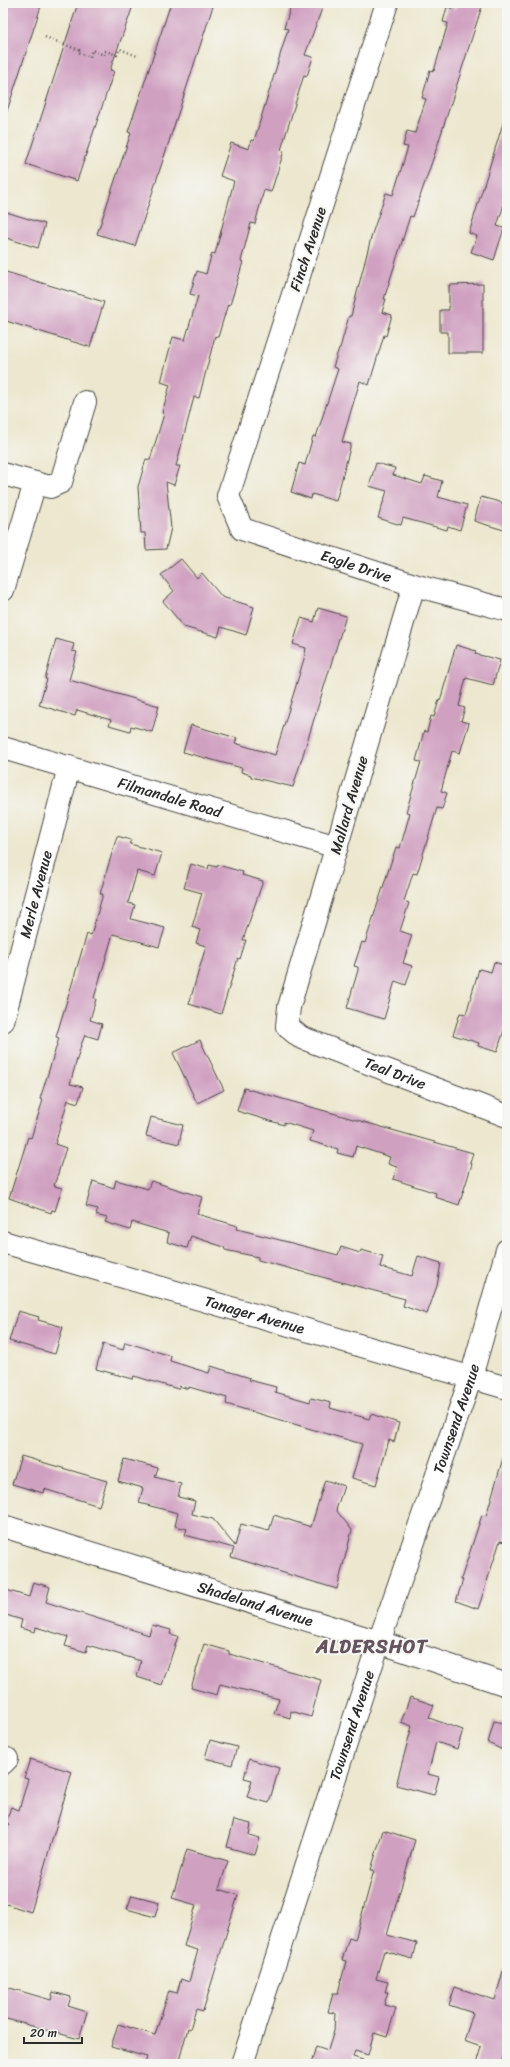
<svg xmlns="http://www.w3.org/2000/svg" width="510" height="2067" viewBox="0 0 510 2067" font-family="Sriracha,sans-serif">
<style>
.building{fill:#d0a0c1}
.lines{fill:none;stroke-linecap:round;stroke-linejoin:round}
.minor-casing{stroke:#484743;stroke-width:24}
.path{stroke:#484743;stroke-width:2.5;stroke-dasharray:1 3;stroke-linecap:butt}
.minor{stroke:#fff;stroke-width:22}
.labels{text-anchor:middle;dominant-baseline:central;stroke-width:4;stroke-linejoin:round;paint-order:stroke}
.street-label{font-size:15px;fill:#2b2b2b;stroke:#f6f6f2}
.district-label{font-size:19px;font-weight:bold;letter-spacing:1px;fill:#655460;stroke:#f6f6f2}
</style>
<rect width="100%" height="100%" fill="#f6f6f2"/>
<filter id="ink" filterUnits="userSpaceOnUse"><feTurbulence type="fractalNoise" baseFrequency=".025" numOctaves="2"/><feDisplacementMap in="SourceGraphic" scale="8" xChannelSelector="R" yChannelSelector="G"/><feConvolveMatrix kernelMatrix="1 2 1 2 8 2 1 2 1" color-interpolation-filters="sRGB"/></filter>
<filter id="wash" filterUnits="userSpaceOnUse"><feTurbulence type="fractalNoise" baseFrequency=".012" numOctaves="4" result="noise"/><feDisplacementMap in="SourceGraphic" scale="16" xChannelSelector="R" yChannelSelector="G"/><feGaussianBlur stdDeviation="0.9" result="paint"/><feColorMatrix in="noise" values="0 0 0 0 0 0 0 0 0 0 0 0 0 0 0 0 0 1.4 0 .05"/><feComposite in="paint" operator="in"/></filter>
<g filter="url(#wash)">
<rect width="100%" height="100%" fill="#ece7ce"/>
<g id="blocks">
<g class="building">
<polygon points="3,3 42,3 6,114 3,113"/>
<polygon points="78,3 134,3 110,70 114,71 77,181 26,164"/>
<polygon points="171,3 214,3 135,246 97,234 131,133 128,132"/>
<polygon points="292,3 324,3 305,55 313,57 307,76 304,75 295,104 281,150 284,151 271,192 264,190 255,224 251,223 241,261 243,262 230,305 228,304 218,337 215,336 199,398 194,397 176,466 180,466 174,485 166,482 171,528 166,549 146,550 145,533 141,533 138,487 146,459 150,460 164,414 162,413 170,385 161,382 169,351 173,337 185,340 198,296 190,294 197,271 206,274 212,253 215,254 234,181 220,176 231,143 249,149 251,140 254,141 288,29 284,28"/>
<polygon points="457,3 483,3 434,156 413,217 410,216 384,299 386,299 382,312 392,315 386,336 384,335 369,385 360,381 350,414 342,442 351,444 336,501 312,494 311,499 291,492 299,463 305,465 313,436 316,437 338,369 333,367 339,348 340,348 349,316 351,316 372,234 386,193 393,195 408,147 403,146 407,131 415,133 426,99 422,98 430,70 434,71 448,23 443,22 447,7 455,9"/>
<polygon points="504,120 507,121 507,195 497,226 504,228 494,260 471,252 477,236 469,233"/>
<polygon points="3,211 45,224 38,248 3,237"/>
<polygon points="3,271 104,302 90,347 3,320"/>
<polygon points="483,284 483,353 448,353 448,332 440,332 440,310 449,310 449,285"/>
<polygon points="376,463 395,468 393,475 422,484 425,476 442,481 438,497 467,505 460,530 448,526 447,530 403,518 401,525 378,518 387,491 369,486"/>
<polygon points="481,497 507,504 507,531 474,521"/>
<polygon points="181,559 197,578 202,573 222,597 254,607 246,635 221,627 218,637 184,627 163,601 174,591 161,575"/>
<polygon points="318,608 346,616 293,787 251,777 251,775 241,772 242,768 183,752 191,725 237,738 235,743 275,755 304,659 306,648 293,644 301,618 314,622"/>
<polygon points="56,639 74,644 72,651 77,652 69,680 159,706 152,732 131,726 130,731 109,725 111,720 77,710 75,716 39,705 47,679 45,679"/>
<polygon points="456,645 476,651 475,654 500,660 493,685 466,678 459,706 465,708 461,721 469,723 460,753 452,751 441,791 447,793 442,809 437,808 417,874 413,873 404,901 409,903 400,931 412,935 403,963 412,966 406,985 395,981 384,1019 347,1008 358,970 358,967 354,966 362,942 365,943 396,847 400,848 410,813 406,812 421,762 416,761 424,731 427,732 431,716 434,717 439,700 440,701"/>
<polygon points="117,836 131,840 130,844 162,853 155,876 137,871 128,903 135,905 131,919 165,928 159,947 113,934 94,998 96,999 90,1020 102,1024 98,1039 85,1035 81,1045 70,1084 83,1087 78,1103 68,1100 55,1144 66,1148 54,1186 62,1188 55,1211 52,1210 51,1213 9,1198 28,1137 31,1138 43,1100 40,1099 59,1038 56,1037 87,934 91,935 103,894 100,894"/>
<polygon points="191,864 208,869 209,865 217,867 218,865 243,872 242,875 263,881 243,940 246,940 240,959 238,958 221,1014 189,1004 206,946 196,943 200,930 192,927 202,893 184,888"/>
<polygon points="494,962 507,966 507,1021 497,1052 478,1046 479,1043 453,1035 460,1013 466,1014 479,969 491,972"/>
<polygon points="200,1040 224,1090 197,1103 173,1053"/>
<polygon points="244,1088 473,1153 470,1163 472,1164 459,1205 435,1197 436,1193 393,1179 397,1167 388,1164 390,1157 356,1146 353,1157 337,1153 338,1149 310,1141 313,1131 284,1122 284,1125 237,1111"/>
<polygon points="151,1117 183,1125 179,1144 146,1136"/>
<polygon points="116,1180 148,1189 151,1181 202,1197 197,1214 238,1226 237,1229 338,1255 341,1247 360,1253 361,1250 383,1256 380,1267 412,1276 418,1256 441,1263 437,1286 427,1314 403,1306 405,1299 258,1260 258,1257 225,1250 224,1247 191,1236 187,1248 167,1242 169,1233 132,1222 130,1230 105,1222 107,1218 96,1215 98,1209 86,1206 93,1181 114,1188"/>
<polygon points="18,1311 39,1317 38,1320 63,1327 55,1354 9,1341"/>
<polygon points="125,1342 171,1356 170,1361 209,1373 211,1366 250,1378 249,1380 276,1387 275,1392 310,1402 311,1398 331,1403 330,1408 369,1419 371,1414 399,1423 394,1442 389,1440 376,1485 352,1478 362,1444 226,1404 227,1398 189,1387 189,1389 179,1386 178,1389 134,1376 133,1379 96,1369 103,1344 123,1350"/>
<polygon points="21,1456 107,1481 99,1506 44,1489 43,1493 12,1484"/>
<polygon points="503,1458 507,1459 507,1534 505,1542 500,1541 478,1609 456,1601 463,1580 461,1579 482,1515 486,1516"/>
<polygon points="124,1459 158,1468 155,1477 181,1484 178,1497 195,1501 192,1514 213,1519 235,1546 241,1524 269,1531 274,1515 311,1527 325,1480 344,1486 336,1510 352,1530 337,1589 231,1557 234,1548 185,1535 187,1529 175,1526 178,1513 139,1503 143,1488 118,1481"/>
<polygon points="33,1582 50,1587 46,1602 149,1635 152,1625 171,1630 170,1634 178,1636 162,1685 137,1677 141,1661 88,1645 86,1652 65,1646 68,1637 36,1627 35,1632 20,1628 22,1620 3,1614 3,1589 29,1597"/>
<polygon points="204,1644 229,1651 229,1654 321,1680 311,1717 291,1711 290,1718 274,1713 279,1699 220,1684 217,1695 191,1688"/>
<polygon points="410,1697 434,1705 429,1718 463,1730 457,1749 436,1742 428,1774 439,1777 434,1795 396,1785 412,1726 401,1722"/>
<polygon points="494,1721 507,1724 507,1752 488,1743"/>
<polygon points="210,1740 237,1747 232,1765 205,1758"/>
<polygon points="30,1759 72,1772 31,1912 3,1903 3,1844 9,1824 6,1822 11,1807 19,1810 28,1779 24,1778"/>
<polygon points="249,1759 279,1768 269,1803 247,1797 252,1780 244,1778"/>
<polygon points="234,1820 251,1824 249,1835 260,1838 255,1855 227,1847"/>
<polygon points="383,1830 415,1840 387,1935 417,1943 413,1959 384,1951 376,1979 388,1982 385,1992 388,1992 384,2005 396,2008 387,2037 374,2033 368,2055 355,2051 353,2057 363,2060 363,2064 311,2064 316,2046 328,2050 334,2031 335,2013 328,2012 333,1993 338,1993 346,1961 342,1960 349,1938 355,1940 374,1870 371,1870"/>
<polygon points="187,1849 228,1861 219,1889 238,1895 203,2011 196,2009 190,2029 188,2028 178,2064 145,2064 147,2057 111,2047 118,2024 155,2035 169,1991 177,1993 181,1979 189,1982 198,1950 184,1946 196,1905 172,1898"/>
<polygon points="132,1895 159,1902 155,1917 127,1909"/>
<polygon points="503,1971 507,1972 507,2054 504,2054 501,2064 476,2064 481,2047 464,2041 473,2013 449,2005 455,1987 495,2000"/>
<polygon points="3,1986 51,2000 53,1992 71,1997 68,2006 87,2012 79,2039 3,2018"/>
</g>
</g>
</g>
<g filter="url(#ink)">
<use href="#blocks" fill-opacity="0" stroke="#484743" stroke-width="1"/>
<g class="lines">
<g class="minor-casing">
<g id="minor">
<path id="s1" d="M387,3L228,496L242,529L414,585L507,610"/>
<polyline points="3,474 50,487 61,482 85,402"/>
<path id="s2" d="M414,585L289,1007L287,1026L300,1037L507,1116"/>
<polyline points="3,590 35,483"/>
<path id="s3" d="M3,748L337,847"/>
<path id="s4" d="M3,1021L69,767"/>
<path id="s5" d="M3,1242L507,1388"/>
<path id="s6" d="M3,1526L379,1642L507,1685"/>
<polyline points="3,1763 7,1759"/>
<path id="s7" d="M242,2064L379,1642L471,1377L507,1250"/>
</g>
</g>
<polyline class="path" points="45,37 79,50 78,52 90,57 92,50 104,55 105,51 117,55 120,49 137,56"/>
<use href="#minor" class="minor"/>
</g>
</g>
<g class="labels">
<g class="street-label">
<text transform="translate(308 249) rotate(-72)">Finch Avenue</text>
<text stroke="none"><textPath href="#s1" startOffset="674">Eagle Drive</textPath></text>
<text stroke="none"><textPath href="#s3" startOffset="174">Filmandale Road</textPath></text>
<text transform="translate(349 805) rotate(-74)">Mallard Avenue</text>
<text stroke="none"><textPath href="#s4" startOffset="131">Merle Avenue</textPath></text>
<text stroke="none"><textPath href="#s2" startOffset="578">Teal Drive</textPath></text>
<text stroke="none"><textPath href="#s5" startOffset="262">Tanager Avenue</textPath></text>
<text stroke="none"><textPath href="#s7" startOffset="680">Townsend Avenue</textPath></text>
<text stroke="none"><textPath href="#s6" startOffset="264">Shadeland Avenue</textPath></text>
<text stroke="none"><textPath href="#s7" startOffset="356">Townsend Avenue</textPath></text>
</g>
<g class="district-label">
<text x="372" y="1646">ALDERSHOT</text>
</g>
</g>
<rect width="510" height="2067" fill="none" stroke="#f6f6f2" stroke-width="16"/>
<path d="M24 2037v6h58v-6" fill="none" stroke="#2b2b2b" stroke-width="2"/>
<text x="30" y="2037" font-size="12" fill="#2b2b2b" stroke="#f6f6f2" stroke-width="3" paint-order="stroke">20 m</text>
</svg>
